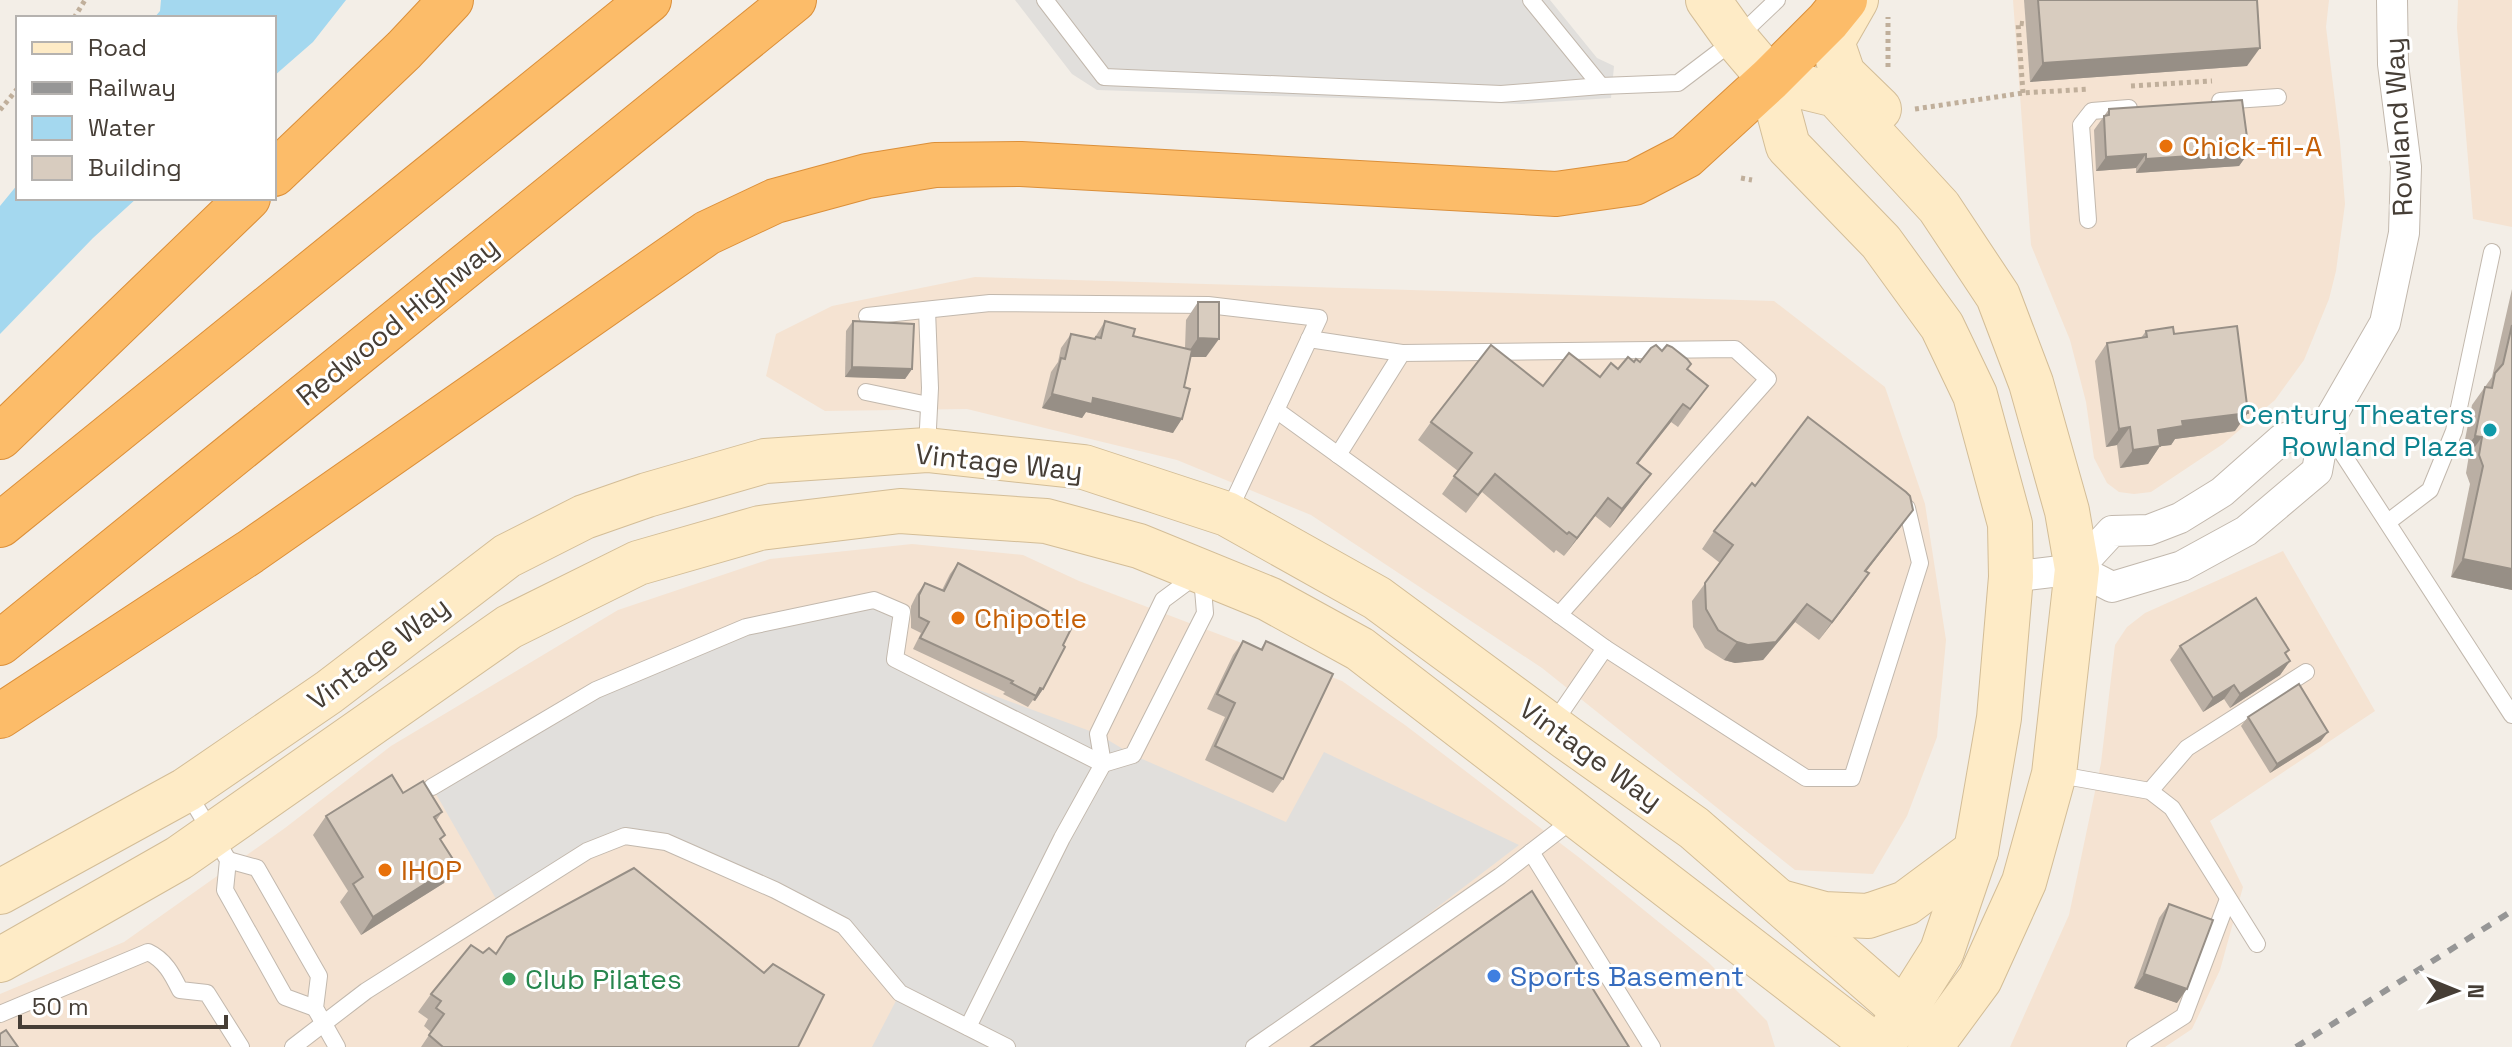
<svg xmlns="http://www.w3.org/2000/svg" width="2512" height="1047" viewBox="0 0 2512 1047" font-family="'Space Grotesk',sans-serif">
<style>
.commercial{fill:#f5e3d2}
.parking{fill:#e1dfdc}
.water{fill:#a4d8ef}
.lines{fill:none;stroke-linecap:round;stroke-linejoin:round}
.lane-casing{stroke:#c2b8ad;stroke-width:18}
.street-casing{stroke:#c2b8ad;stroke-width:32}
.secondary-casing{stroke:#d3bd97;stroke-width:46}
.highway-casing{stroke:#db8f39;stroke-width:46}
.path{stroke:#c0af9b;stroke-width:5;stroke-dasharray:4 4;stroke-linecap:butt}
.lane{stroke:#fff;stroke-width:16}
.street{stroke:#fff;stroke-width:30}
.secondary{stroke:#feebc6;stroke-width:44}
.highway{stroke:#fcbc69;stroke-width:44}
.rail{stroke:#969696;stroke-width:6;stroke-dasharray:10 10;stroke-linecap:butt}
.wall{fill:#baafa4}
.shaded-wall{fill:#978f86}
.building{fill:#d8ccbf;stroke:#978f86;stroke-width:2}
.food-dot{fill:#e8710a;stroke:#fff;stroke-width:3}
.culture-dot{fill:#0f9aa8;stroke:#fff;stroke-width:3}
.shop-dot{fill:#3f7fe0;stroke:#fff;stroke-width:3}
.leisure-dot{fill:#2e9e5b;stroke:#fff;stroke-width:3}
.labels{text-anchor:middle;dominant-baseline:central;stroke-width:6;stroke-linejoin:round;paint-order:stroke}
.street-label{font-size:28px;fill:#463e36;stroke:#fff}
.food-label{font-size:28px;fill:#c56008;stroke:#fff;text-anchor:start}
.culture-label{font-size:28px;fill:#0d838f;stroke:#fff;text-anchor:end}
.shop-label{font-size:28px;fill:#366cbe;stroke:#fff;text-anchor:start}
.leisure-label{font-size:28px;fill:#27864d;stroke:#fff;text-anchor:start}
</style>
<rect width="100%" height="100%" fill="#f3eee7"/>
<g class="commercial">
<polygon points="2013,0 2329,0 2326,27 2340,142 2345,204 2336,271 2329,299 2304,360 2275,400 2223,444 2151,492 2134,494 2119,492 2107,483 2094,458 2086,402 2070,340 2031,245"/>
<polygon points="2458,0 2512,0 2512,227 2473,219 2457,28"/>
<polygon points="975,277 1774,301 1885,387 1925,504 1946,640 1937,737 1907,816 1873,874 1795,870 1542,668 1311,515 1177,460 967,409 825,411 766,376 776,334 832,306"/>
<polygon points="912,544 1023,555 1079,581 1342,681 1405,725 1581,859 1708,962 1767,1021 1775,1047 0,1047 0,994 124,942 285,828 391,746 618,610 770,559"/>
<polygon points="2283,551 2375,711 2210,821 2243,887 2220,970 2192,1029 2165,1047 2010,1047 2069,915 2101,763 2115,645 2127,627 2145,613"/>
</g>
<g class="parking">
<polygon points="1015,0 1550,0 1597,58 1614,66 1611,98 1521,104 1097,90 1072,74"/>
<polygon points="874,600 902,612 895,659 1098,734 1133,755 1286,822 1324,752 1519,845 1254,1047 872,1047 900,993 844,926 699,858 625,836 500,906 432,787 564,709 713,641"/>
</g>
<g class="water">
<polygon points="161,0 346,0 313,42 274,76 274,18 154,18 160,11"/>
<polygon points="18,184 18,198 137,198 93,238 0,334 0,206"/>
</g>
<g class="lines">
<g class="lane-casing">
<g id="lane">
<polyline points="1045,0 1104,77 1501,94 1601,86 1678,83 1736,39 1777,0"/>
<polyline points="1531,0 1601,86"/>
<polyline points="2220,101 2278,97"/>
<polyline points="2088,220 2081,125 2092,111 2129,108"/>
<polyline points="867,316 990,303 1208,305 1319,318 1228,513"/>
<polyline points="1309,339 1402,353"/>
<polyline points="866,392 928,405"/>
<polyline points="1276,410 1605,648 1553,724"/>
<polyline points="2326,428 2512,715"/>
<polyline points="927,448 930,388 927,310"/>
<polyline points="1338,455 1402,353 1735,349 1768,379 1559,615"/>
<polyline points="2388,522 2430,490 2454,431 2492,252"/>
<polyline points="1605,648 1806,778 1852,778 1920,563 1907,508 1898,500"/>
<polyline points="2054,774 2150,791 2172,808 2257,944"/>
<polyline points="432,787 596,690 746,627 874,600 902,612 895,659 1103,764 1133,755 1205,613 1202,577"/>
<polyline points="186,790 228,860 225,890 285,997 315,1008"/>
<polyline points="2150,791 2187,748 2306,672"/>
<polyline points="1531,852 1652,1047"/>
<polyline points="228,860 257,868 319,976 315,1008 337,1047"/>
<path d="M0,1014L148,952C165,960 172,974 180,990L207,993L241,1047"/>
<polyline points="968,1027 1062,838 1103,764 1098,734 1163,600 1198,574"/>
<polyline points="293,1047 366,991 587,851 625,836 666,842 775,890 844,926 900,993 1007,1047"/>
<polyline points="1254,1047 1500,876 1575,818"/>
<polyline points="2135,1047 2184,1016 2228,899"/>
</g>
</g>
<g class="street-casing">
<g id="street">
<polyline points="2077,569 2112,531 2149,530 2180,518 2222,492 2282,439 2325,427"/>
<polyline points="2011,577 2077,569 2112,587 2182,566 2246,531 2317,471 2325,427 2385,323 2404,233 2406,167 2393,64 2392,0"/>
</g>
</g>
<g class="secondary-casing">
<g id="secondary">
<polyline points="1708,0 1736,39 1770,79 1788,146 1881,242 1942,326 1975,395 2010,524 2011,577 1999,718 1976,851 1942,951 1889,1035"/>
<polyline points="1856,0 1832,42 1843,74 1879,109"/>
<polyline points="1770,79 1836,95 1939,207 1998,296 2031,383 2067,511 2077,569 2054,774 2024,882 1980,979 1930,1047"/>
<polyline points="0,892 186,790 329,692 507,556 584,517 647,495 765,461 927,450 1084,467 1163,493 1227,514 1377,598 1567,738 1694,828 1905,1012 1938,1035"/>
<polyline points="1784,903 1824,914 1868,916 1906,903 1976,851"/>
<polyline points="0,960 179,858 509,627 638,563 760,528 900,511 1046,521 1139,546 1269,599 1360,649 1877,1047"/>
</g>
</g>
<g class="highway-casing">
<g id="highway">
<polyline points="274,174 404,50 451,0"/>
<polyline points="0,437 248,198"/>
<polyline points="0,525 649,0"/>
<polyline points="0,643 794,0"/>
<polyline points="0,716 250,552 707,233 775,201 867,176 935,165 1021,164 1556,194 1634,183 1686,156 1770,79 1828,21 1845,0"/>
</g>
</g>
<g class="path">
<polyline points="74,18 85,0"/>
<polyline points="1888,67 1888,17"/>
<polyline points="2131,86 2212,81"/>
<polyline points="2023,93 2018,23 2026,24"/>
<polyline points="1915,109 2023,93 2089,89"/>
<polyline points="0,110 18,88"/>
<polyline points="1741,178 1752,180"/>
</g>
<use href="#lane" class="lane"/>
<use href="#street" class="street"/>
<use href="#secondary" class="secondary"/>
<use href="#highway" class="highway"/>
<polyline class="rail" points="2296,1047 2512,911"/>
</g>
<g class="wall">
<polygon points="2024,0 2257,0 2247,66 2030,82"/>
<polygon points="2109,109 2249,152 2239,166 2136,173 2136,168 2096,171 2094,130"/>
<polygon points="2512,289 2512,590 2451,577 2470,484 2466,473 2469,455 2462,454 2472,405 2492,377"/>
<polygon points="1198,302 1206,357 1191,357 1173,433 1086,412 1082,418 1042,408 1051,372 1058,362 1061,348 1071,334 1094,339 1105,321 1133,336 1185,348 1186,320"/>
<polygon points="853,321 912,369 905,379 845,377 846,331"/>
<polygon points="2146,331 2174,334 2235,431 2175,439 2171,445 2160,446 2148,464 2120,468 2117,445 2106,447 2095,361 2107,343 2141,338"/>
<polygon points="1634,362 1687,369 1708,386 1678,427 1671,422 1638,464 1638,492 1610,528 1595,516 1564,556 1556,550 1554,553 1482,492 1466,513 1442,494 1458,471 1418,440 1431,422 1543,386 1600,377"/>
<polygon points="1755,486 1913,510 1866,572 1856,592 1819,640 1795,622 1763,660 1735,663 1724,660 1705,648 1693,627 1692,601 1720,563 1702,549 1714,531"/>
<polygon points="958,563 1063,645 1043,689 1035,701 1033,700 1028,707 1003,694 1005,692 913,649 921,633 911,628 911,606 917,594 925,583 942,590 950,574"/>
<polygon points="1243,641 1260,650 1266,641 1283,779 1273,793 1205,760 1225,717 1207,709 1233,655"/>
<polygon points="2180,646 2286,654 2290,661 2280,675 2230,708 2224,699 2203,712 2170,660"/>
<polygon points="2248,717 2321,741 2270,773 2241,726"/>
<polygon points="403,793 442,812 436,821 441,841 444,883 361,935 340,902 348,891 313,835 326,816"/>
<polygon points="2169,904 2177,1003 2134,988 2159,918"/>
<polygon points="483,953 496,954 798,1047 421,1047 431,1032 424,1026 428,1019 418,1012 431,994"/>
</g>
<g class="shaded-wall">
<polygon points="2260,48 2247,66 2030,82 2043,63"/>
<polygon points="2249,152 2239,166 2136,173 2146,159"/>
<polygon points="2146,154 2136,168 2096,171 2106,157"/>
<polygon points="1198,338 1219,339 1206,357 1185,357"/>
<polygon points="852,367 912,369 905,379 845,377"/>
<polygon points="1052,394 1093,398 1182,419 1173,433 1086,412 1082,418 1042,408"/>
<polygon points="1683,404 1671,422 1624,481 1637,463"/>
<polygon points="2248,413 2235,431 2175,439 2171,445 2146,448 2158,430 2182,421"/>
<polygon points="2130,427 2117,445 2106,447 2119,429"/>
<polygon points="2475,436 2482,437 2469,455 2462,454"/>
<polygon points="2160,446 2148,464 2120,468 2133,450"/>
<polygon points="1651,474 1638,492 1610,528 1622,509"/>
<polygon points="1608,498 1595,516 1564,556 1577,538"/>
<polygon points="1913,510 1900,528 1852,589 1865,571"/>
<polygon points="2463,559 2512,569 2512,590 2451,577"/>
<polygon points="1869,573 1856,592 1819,640 1832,622"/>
<polygon points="1807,604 1795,622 1763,660 1735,663 1724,660 1737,642"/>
<polygon points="2290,661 2280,675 2230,708 2240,694"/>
<polygon points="2234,685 2224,699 2203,712 2213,698"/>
<polygon points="1040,688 1043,689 1035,701 1033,700"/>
<polygon points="2328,732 2321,741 2270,773 2277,764"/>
<polygon points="456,864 444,883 361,935 373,917"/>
<polygon points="2144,974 2187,989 2177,1003 2134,988"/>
</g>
<g class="building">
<polygon points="2038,0 2257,0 2260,48 2043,63"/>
<polygon points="2242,100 2249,152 2146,159 2146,154 2106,157 2104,116 2109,115 2109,109"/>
<polygon points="1198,302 1219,302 1219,339 1198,338"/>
<polygon points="853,321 914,324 912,369 852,367"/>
<polygon points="1105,321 1135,329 1133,336 1192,350 1184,387 1190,389 1182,419 1093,398 1092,404 1052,394 1061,358 1065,359 1071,334 1095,339 1096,337 1101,338"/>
<polygon points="2512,325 2512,569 2463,559 2483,466 2479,455 2482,437 2475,436 2485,387 2492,388 2495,373 2503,364"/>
<polygon points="2237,326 2248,413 2182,421 2183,426 2158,430 2160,446 2133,450 2130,427 2119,429 2107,343 2147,337 2146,331 2173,327 2174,334"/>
<polygon points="1491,345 1543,386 1569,353 1600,377 1611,363 1618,369 1628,357 1634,362 1636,359 1640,362 1651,348 1656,345 1662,351 1667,345 1672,347 1687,359 1691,364 1687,369 1708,386 1690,409 1683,404 1637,463 1651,474 1622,509 1608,498 1577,538 1569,532 1567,534 1495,474 1478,495 1454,476 1472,453 1431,422"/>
<polygon points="1808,417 1906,492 1910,496 1913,510 1865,571 1869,573 1832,622 1807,604 1776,642 1748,645 1737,642 1718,630 1706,609 1705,583 1733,545 1714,531 1752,483 1755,486"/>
<polygon points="958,563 1073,625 1063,645 1065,647 1043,689 1040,688 1036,696 1011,683 1013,681 920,638 929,622 919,617 919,595 925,583 944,591"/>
<polygon points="2256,598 2289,650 2285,653 2290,661 2240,694 2234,685 2213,698 2180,646"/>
<polygon points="1243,641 1262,650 1266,641 1333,674 1283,779 1215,746 1235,703 1217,694"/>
<polygon points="2299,684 2328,732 2277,764 2248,717"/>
<polygon points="392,775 403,793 423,781 442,812 434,817 445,835 440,839 456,864 373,917 353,884 363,877 326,816"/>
<polygon points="634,868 764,973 773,964 824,995 798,1047 443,1047 429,1035 444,1014 436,1008 441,1001 431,994 471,945 483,953 489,948 496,954 507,937"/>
<polygon points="1532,891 1629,1047 1311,1047"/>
<polygon points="2169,904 2213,920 2187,989 2144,974"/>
<polygon points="6,1030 18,1047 0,1047 0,1034"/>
</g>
<g class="food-dot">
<circle cx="2166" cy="146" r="8"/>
<circle cx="958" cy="618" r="8"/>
<circle cx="385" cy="870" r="8"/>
</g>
<circle class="culture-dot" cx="2490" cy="430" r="8"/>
<circle class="shop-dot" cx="1494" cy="976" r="8"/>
<circle class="leisure-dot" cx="509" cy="979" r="8"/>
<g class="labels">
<g class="street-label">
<text transform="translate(2398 127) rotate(-93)">Rowland Way</text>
<text transform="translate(397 321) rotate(-39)">Redwood Highway</text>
<text transform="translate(999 462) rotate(6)">Vintage Way</text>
<text transform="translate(378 653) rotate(-37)">Vintage Way</text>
<text transform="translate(1591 754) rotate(36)">Vintage Way</text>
</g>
<g class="food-label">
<text x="2182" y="146">Chick-fil-A</text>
<text x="974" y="618">Chipotle</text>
<text x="401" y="870">IHOP</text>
</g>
<g class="culture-label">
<text x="2474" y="414">Century Theaters<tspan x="2474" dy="32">Rowland Plaza</tspan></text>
</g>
<g class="shop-label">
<text x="1510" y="976">Sports Basement</text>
</g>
<g class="leisure-label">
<text x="525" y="979">Club Pilates</text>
</g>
</g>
<rect x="16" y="16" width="260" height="184" fill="#ffffff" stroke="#b5b2af" stroke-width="2"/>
<rect x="32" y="42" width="40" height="12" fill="#feebc6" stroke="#b5b2af" stroke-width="2"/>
<text x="88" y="56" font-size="24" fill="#463e36">Road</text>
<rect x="32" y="82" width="40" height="12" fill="#969696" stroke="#b5b2af" stroke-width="2"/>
<text x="88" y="96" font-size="24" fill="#463e36">Railway</text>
<rect x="32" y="116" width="40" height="24" fill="#a4d8ef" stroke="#b5b2af" stroke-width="2"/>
<text x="88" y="136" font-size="24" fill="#463e36">Water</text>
<rect x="32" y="156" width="40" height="24" fill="#d8ccbf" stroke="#b5b2af" stroke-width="2"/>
<text x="88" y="176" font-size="24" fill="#463e36">Building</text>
<g transform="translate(2456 991) rotate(91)" stroke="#ffffff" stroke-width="6" paint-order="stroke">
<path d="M0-6L14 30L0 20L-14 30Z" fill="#463e36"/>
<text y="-12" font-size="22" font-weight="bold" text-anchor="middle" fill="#463e36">N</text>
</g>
<path d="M20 1015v12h206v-12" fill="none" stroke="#463e36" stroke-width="4"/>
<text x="32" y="1015" font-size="24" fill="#463e36" stroke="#ffffff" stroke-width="6" paint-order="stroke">50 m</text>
</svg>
